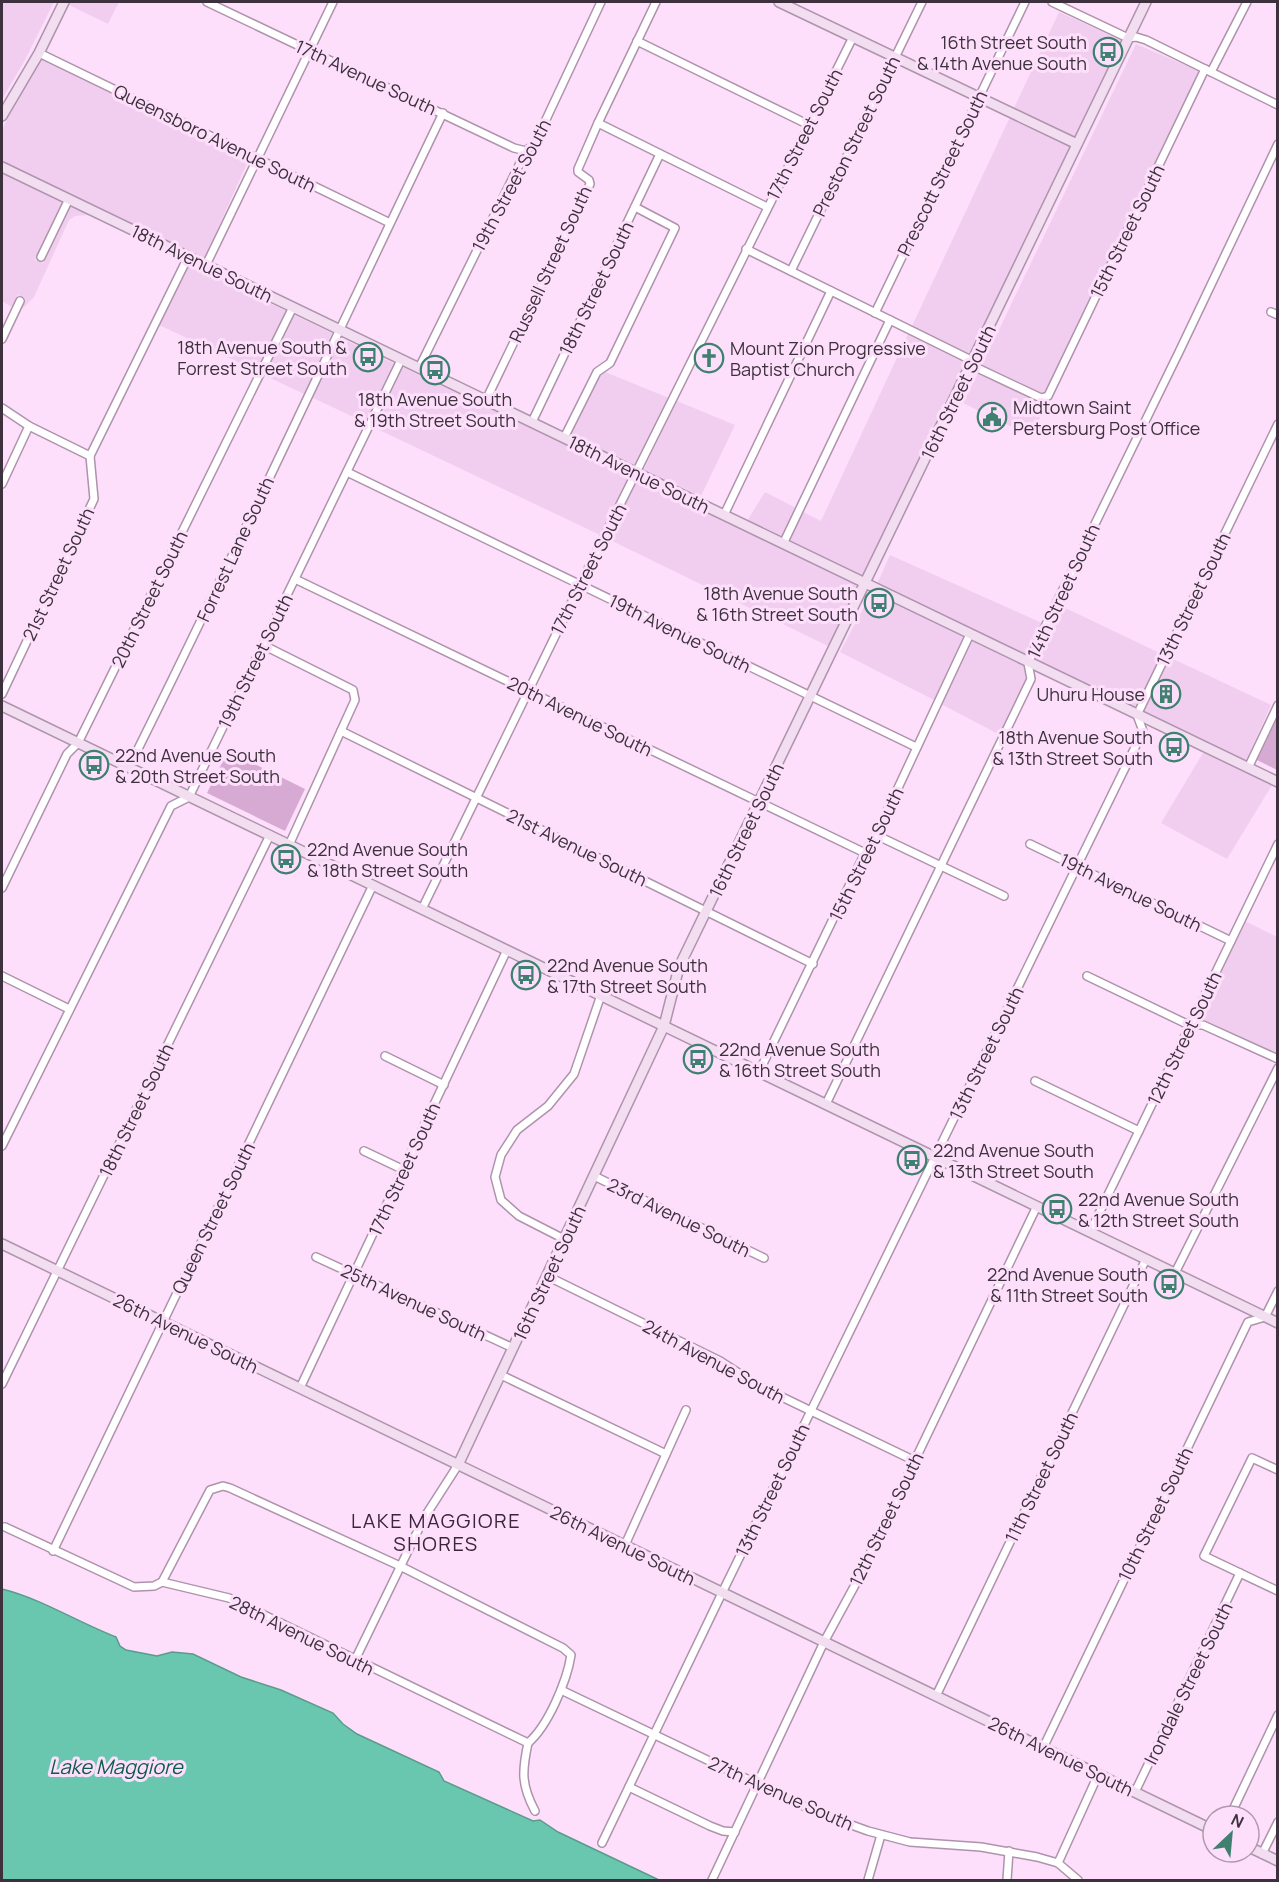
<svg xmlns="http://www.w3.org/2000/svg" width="1279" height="1882" viewBox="0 0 1279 1882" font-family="Manrope,sans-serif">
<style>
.built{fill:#f1ceef}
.green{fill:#d7aad4}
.water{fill:#6ac7af;stroke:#5c9a8c;stroke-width:1.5}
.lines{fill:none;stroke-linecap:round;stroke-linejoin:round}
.street-casing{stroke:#ae93ac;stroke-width:10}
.secondary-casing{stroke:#ae93ac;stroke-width:12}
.street{stroke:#fff;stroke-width:7}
.secondary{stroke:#f2ddf1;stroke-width:9}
.labels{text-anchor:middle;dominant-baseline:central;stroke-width:6;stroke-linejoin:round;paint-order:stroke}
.poi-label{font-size:18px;fill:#3c313c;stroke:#fddffb;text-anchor:start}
.street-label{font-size:18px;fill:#3c313c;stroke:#fddffb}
.neighbourhood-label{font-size:20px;letter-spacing:1.5px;fill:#3b253a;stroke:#fddffb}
.water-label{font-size:20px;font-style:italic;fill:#0c5b4c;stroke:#fddffb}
</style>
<rect width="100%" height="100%" fill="#fddffb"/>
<g class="built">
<polygon points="2,2 54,2 24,62 2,99"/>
<polygon points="69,2 119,2 108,24 67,4"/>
<polygon points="1059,12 1127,43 1080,140 1014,108"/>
<polygon points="1136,44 1199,71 1046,390 1042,393 982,365"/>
<polygon points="41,58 249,159 204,259 2,162 2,130 16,100"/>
<polygon points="1010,117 1076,149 976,357 912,326"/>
<polygon points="2,172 63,202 35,260 43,263 71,205 110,224 89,215 75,216 69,220 34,297 20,311 25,298 18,295 12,307 2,301"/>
<polygon points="189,263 286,311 257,371 159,325"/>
<polygon points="294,315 332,333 304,394 264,375"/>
<polygon points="908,334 972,366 869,580 789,541 803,512 821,521"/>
<polygon points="339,337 395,364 366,423 311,397"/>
<polygon points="402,367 631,476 600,535 373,427"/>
<polygon points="605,372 669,398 635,467 570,435 600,375"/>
<polygon points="978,373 1040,402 1049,399 1031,436 963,403"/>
<polygon points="677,401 735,425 700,498 643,471"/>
<polygon points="638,479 865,588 832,648 608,539"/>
<polygon points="765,492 796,508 781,538 747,521"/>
<polygon points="890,555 1042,623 1026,657 877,584"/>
<polygon points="872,592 964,637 934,700 840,652"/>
<polygon points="1059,605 1162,654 1135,709 1034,660"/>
<polygon points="972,640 1024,666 1026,679 1000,735 941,704"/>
<polygon points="1169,657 1271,705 1246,761 1143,713"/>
<polygon points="1158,730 1272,785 1227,859 1161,823 1203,753"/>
<polygon points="1245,921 1277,937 1277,1054 1206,1021 1196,1020"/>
</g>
<g class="green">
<polygon points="1277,718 1277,770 1257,760"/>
<polygon points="228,751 305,789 285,831 207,793"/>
</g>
<path class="water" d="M2,1589C42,1599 77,1622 116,1637L120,1646L126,1650L157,1656L172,1652L193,1654L241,1677L281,1690L333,1713L343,1724L357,1734L439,1772L444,1781L533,1821L540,1820L558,1832L659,1880H2Z"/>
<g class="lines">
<g class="street-casing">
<g id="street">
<polyline points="207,2 514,148 526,151"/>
<polyline points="1052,2 1128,38 1136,37 1146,40 1278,105"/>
<polyline points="637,41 809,125"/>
<polyline points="39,53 390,223"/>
<polyline points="1211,72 1247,2"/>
<polyline points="598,123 767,207"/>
<polyline points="746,249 973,361"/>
<polyline points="41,257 69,199"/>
<polyline points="206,265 333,2"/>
<polyline points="791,271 922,2"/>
<polyline points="1271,312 1278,315"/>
<polyline points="875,313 1025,2"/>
<polyline points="2,339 20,301"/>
<polyline points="971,365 1041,398 1048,396 1205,69"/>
<polyline points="419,368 526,151 535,143 601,2"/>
<polyline points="486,400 590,184 589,180 578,172 578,169 598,123 656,2"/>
<polyline points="2,408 29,426 90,456"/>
<polyline points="532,422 660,154"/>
<polyline points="564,438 597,372 610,363 675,228 635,207"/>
<polyline points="347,472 916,747"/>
<polyline points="2,484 29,426"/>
<polyline points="724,515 831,291"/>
<polyline points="783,544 890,320"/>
<polyline points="295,579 865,853"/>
<polyline points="263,645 353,690 355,700 289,845"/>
<polyline points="2,694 94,499 90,456 188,257"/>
<polyline points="341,731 813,964"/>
<path d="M129,767C237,551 338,331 443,113"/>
<polyline points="1248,768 1278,705"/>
<polyline points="876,835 1004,896"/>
<polyline points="1030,844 1231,941"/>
<polyline points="2,888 67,754 78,743 293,307"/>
<polyline points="422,909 580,585 853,37"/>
<polyline points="2,976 69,1009"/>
<polyline points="1087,976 1189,1025 1203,1025 1278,1059"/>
<polyline points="385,1056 444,1085"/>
<polyline points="759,1072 865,853 876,835 970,634"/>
<polyline points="1035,1081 1139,1131"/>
<polyline points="826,1104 1031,679 1028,663 1050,616 1179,352 1278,144"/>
<polyline points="2,1146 171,806 189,797 401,360"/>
<polyline points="364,1151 404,1170"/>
<polyline points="594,1176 764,1258"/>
<polyline points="1090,1232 1278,844"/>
<polyline points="564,1239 519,1216 501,1200 495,1177 501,1155 517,1130 548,1106 574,1074 601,995"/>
<polyline points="316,1257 513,1348"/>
<polyline points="1175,1273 1278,1068"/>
<polyline points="547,1276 720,1361 757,1385 915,1461"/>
<polyline points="501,1375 666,1454"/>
<polyline points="2,1384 270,835"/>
<polyline points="300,1388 507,950"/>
<polyline points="1278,1470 1252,1458 1204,1556 1278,1591"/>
<path d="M5,1527L134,1587L154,1586L162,1582L229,1598L528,1743C522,1771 521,1785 535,1811"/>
<polyline points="625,1545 686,1410"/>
<polyline points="53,1551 373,885"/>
<path d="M162,1582L210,1490L223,1486L230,1488L400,1566L563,1648L571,1655C567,1681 548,1726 528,1743"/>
<polyline points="355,1660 424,1518 458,1465"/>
<polyline points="561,1690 816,1812 868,1831 910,1842 981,1847 1037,1857 1058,1863 1078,1880"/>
<polyline points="936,1696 1146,1259"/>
<polyline points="1043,1748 1248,1322 1265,1317 1278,1291"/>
<polyline points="629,1787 710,1826 723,1831 735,1832"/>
<polyline points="1135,1792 1240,1573"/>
<polyline points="1230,1816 1278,1715"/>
<polyline points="602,1843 722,1593 1143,731 1137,715 1278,424"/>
<polyline points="1262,1854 1278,1822"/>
<polyline points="1058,1863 1098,1775"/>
<polyline points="712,1880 824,1642 855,1585 1037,1206"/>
<polyline points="868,1880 881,1835"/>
<polyline points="1007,1880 1009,1851"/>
</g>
</g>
<g class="secondary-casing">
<g id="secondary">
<polyline points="779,2 1077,144"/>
<polyline points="2,116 39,53 64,2"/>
<polyline points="2,167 1278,782"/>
<polyline points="2,706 1278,1323"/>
<polyline points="2,1244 1213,1830"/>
<polyline points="458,1465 664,1026 679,967 1146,2"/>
<polyline points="1249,1847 1278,1861"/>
</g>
</g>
<use href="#street" class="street"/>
<use href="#secondary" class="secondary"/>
</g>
<defs>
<g id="bus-ring" transform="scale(1.5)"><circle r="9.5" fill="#fddffb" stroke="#3f8070" stroke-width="1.5"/><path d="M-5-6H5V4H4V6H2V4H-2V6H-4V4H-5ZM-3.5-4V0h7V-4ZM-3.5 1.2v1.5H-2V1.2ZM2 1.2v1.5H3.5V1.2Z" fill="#3f8070"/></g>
<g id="church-ring" transform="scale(1.5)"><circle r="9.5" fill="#fddffb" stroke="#3f8070" stroke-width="1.5"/><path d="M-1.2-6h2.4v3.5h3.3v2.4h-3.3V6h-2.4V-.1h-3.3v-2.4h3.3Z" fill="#3f8070"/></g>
<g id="civic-ring" transform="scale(1.5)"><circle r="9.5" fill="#fddffb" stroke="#3f8070" stroke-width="1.5"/><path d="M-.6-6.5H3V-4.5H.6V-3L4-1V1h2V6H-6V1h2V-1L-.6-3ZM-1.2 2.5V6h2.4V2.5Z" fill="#3f8070"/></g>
<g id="building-ring" transform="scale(1.5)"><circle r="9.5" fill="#fddffb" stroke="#3f8070" stroke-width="1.5"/><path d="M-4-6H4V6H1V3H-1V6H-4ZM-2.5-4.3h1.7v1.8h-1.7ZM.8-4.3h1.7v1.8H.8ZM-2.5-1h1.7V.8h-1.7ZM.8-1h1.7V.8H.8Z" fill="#3f8070"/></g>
</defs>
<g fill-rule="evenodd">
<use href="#bus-ring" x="1108" y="52"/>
<use href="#bus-ring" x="368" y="357"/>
<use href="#church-ring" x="709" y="358"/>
<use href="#bus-ring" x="435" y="370"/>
<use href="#civic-ring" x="992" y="417"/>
<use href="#bus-ring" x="879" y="603"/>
<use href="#building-ring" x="1166" y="694"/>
<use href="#bus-ring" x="1174" y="747"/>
<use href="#bus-ring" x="94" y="765"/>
<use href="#bus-ring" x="286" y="859"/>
<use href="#bus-ring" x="526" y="975"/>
<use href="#bus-ring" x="698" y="1059"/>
<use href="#bus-ring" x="912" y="1160"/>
<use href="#bus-ring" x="1057" y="1209"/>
<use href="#bus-ring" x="1169" y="1284"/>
</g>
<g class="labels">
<g class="poi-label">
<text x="1087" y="42" text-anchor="end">16th Street South<tspan x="1087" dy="21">&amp; 14th Avenue South</tspan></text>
<text x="347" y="347" text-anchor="end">18th Avenue South &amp;<tspan x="347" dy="21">Forrest Street South</tspan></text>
<text x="730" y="348">Mount Zion Progressive<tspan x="730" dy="21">Baptist Church</tspan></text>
<text x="435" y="399" text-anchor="middle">18th Avenue South<tspan x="435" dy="21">&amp; 19th Street South</tspan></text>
<text x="1013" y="407">Midtown Saint<tspan x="1013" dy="21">Petersburg Post Office</tspan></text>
<text x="858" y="593" text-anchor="end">18th Avenue South<tspan x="858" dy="21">&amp; 16th Street South</tspan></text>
<text x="1145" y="694" text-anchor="end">Uhuru House</text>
<text x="1153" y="737" text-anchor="end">18th Avenue South<tspan x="1153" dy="21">&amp; 13th Street South</tspan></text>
<text x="115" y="755">22nd Avenue South<tspan x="115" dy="21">&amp; 20th Street South</tspan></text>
<text x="307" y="849">22nd Avenue South<tspan x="307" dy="21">&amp; 18th Street South</tspan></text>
<text x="547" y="965">22nd Avenue South<tspan x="547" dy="21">&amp; 17th Street South</tspan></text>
<text x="719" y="1049">22nd Avenue South<tspan x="719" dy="21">&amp; 16th Street South</tspan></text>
<text x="933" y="1150">22nd Avenue South<tspan x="933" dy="21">&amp; 13th Street South</tspan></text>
<text x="1078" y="1199">22nd Avenue South<tspan x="1078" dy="21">&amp; 12th Street South</tspan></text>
<text x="1148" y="1274" text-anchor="end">22nd Avenue South<tspan x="1148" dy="21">&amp; 11th Street South</tspan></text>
</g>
<g class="street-label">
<text transform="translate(366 77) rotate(25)">17th Avenue South</text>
<text transform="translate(804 134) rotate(-63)">17th Street South</text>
<text transform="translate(856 136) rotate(-64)">Preston Street South</text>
<text transform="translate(215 138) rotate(26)">Queensboro Avenue South</text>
<text transform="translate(942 173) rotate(-64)">Prescott Street South</text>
<text transform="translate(511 185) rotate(-62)">19th Street South</text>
<text transform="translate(1127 231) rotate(-64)">15th Street South</text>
<text transform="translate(202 263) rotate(26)">18th Avenue South</text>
<text transform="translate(550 264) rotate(-65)">Russell Street South</text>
<text transform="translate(596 288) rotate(-64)">18th Street South</text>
<text transform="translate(958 392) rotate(-64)">16th Street South</text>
<text transform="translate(639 474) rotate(26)">18th Avenue South</text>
<text transform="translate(235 549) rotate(-65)">Forrest Lane South</text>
<text transform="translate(588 569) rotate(-63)">17th Street South</text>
<text transform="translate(58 574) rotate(-65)">21st Street South</text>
<text transform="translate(1063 591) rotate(-65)">14th Street South</text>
<text transform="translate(149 599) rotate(-64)">20th Street South</text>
<text transform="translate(1193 599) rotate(-64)">13th Street South</text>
<text transform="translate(680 633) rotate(26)">19th Avenue South</text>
<text transform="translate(255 661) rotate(-64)">19th Street South</text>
<text transform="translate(580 716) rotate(26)">20th Avenue South</text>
<text transform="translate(746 830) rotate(-64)">16th Street South</text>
<text transform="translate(577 847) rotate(26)">21st Avenue South</text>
<text transform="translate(866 854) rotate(-64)">15th Street South</text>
<text transform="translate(1131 892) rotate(26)">19th Avenue South</text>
<text transform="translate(1184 1038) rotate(-64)">12th Street South</text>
<text transform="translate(986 1053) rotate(-64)">13th Street South</text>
<text transform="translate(136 1110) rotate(-64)">18th Street South</text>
<text transform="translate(404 1169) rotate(-65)">17th Street South</text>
<text transform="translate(679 1217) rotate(26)">23rd Avenue South</text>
<text transform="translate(213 1218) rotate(-64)">Queen Street South</text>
<text transform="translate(549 1273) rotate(-65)">16th Street South</text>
<text transform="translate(414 1302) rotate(25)">25th Avenue South</text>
<text transform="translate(186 1333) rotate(26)">26th Avenue South</text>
<text transform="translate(714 1361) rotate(28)">24th Avenue South</text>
<text transform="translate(1041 1477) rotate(-64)">11th Street South</text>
<text transform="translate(772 1490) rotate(-64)">13th Street South</text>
<text transform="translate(1155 1514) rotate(-64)">10th Street South</text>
<text transform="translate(886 1519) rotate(-64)">12th Street South</text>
<text transform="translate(623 1545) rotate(26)">26th Avenue South</text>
<text transform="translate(302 1635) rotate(26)">28th Avenue South</text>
<text transform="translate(1188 1683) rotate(-64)">Irondale Street South</text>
<text transform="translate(1061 1756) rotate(26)">26th Avenue South</text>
<text transform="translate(781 1793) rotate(24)">27th Avenue South</text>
</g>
<g class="neighbourhood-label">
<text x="436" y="1520">LAKE MAGGIORE<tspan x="436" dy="23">SHORES</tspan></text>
</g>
<g class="water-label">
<text x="116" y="1766">Lake Maggiore</text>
</g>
</g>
<rect width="1279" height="1882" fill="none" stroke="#3c313c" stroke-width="6"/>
<g transform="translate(1231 1834) rotate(26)"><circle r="28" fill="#fddffb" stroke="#b099af" stroke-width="1.5"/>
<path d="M0-4.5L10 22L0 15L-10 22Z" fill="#3f8070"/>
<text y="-9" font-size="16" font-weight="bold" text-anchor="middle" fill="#3c313c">N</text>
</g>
</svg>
